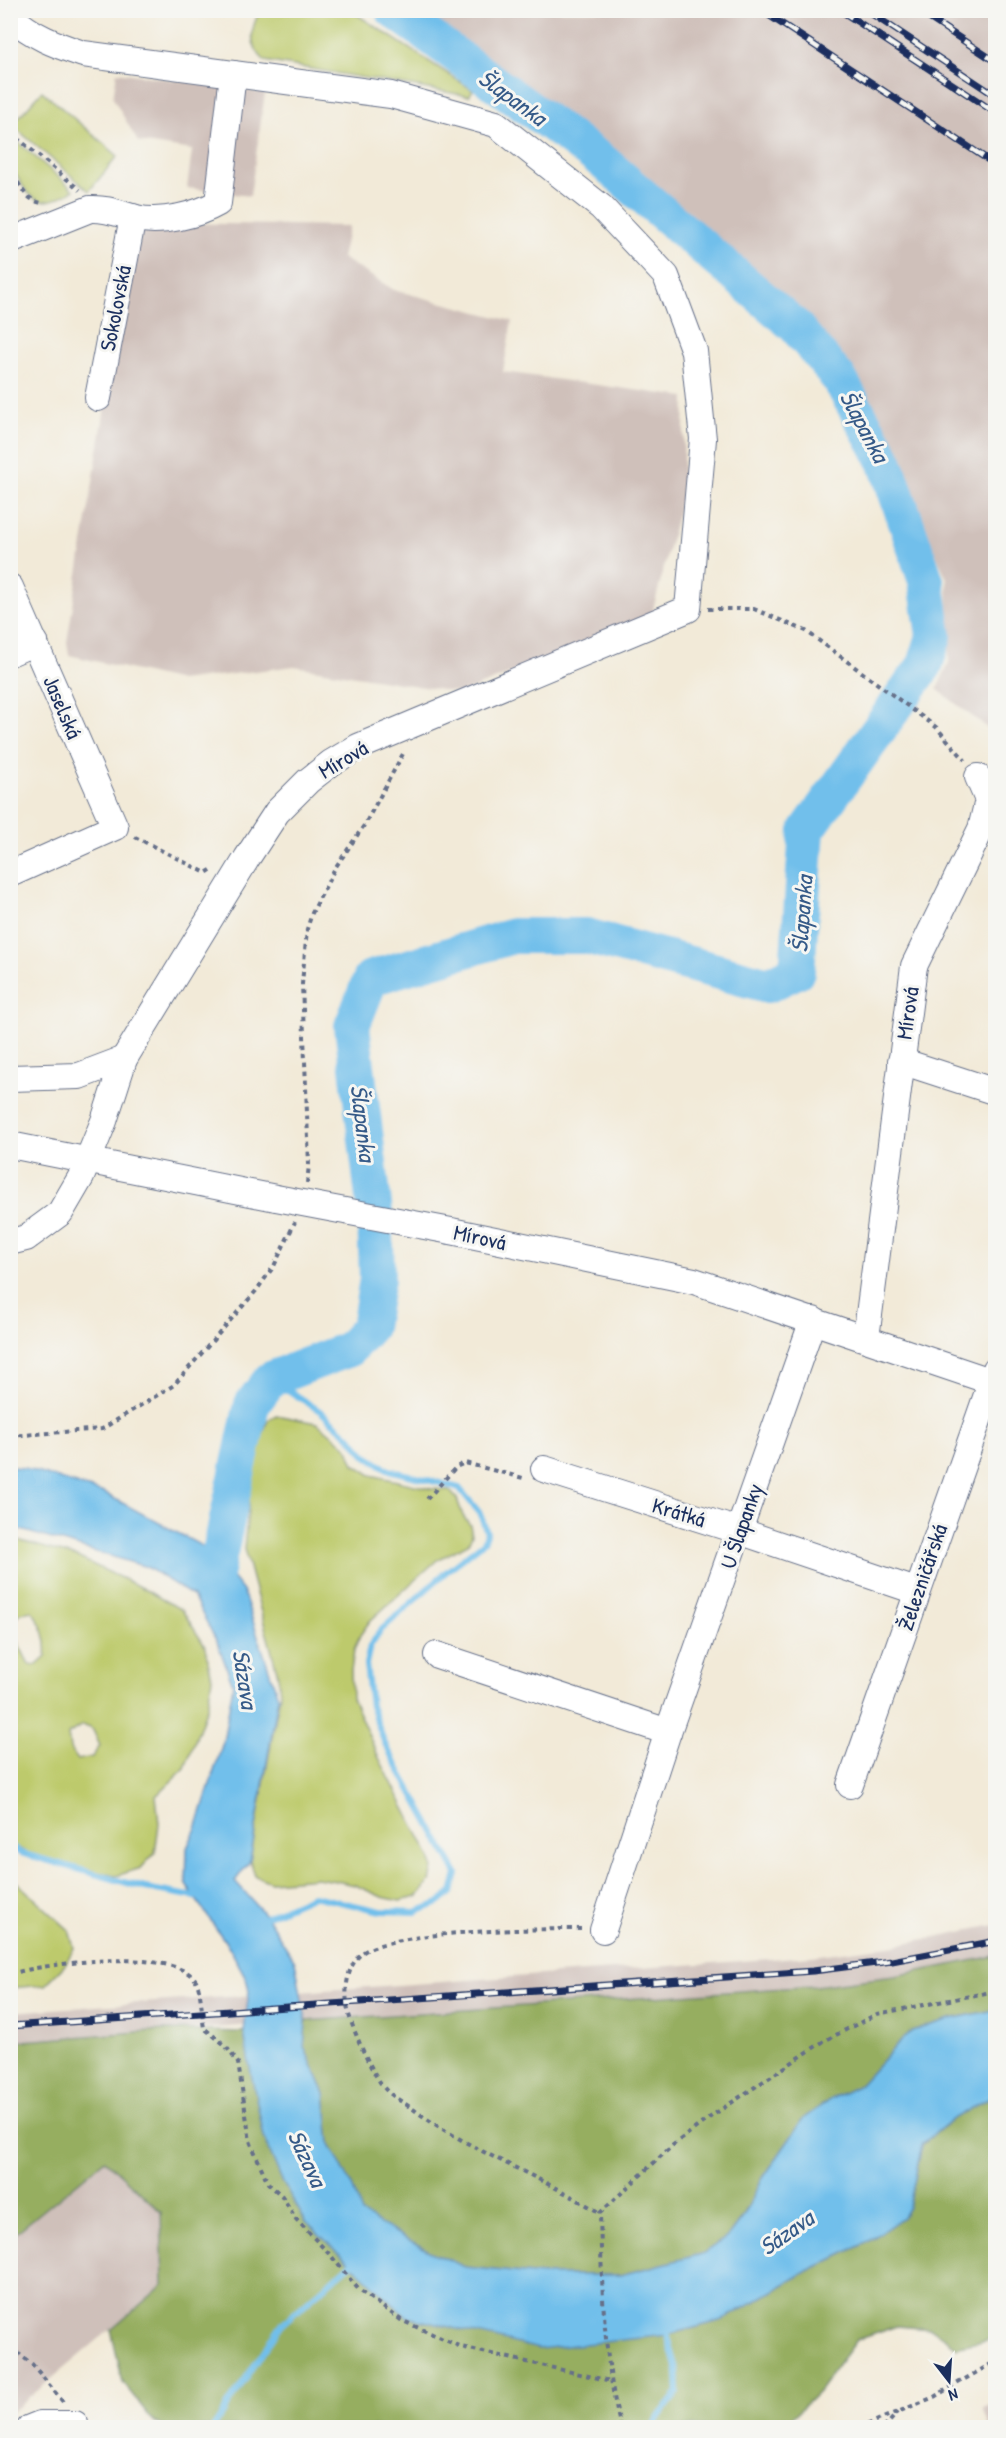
<svg xmlns="http://www.w3.org/2000/svg" width="1006" height="2438" viewBox="0 0 1006 2438" font-family="'Patrick Hand',sans-serif">
<style>
.industrial{fill:#cfc0ba}
.green{fill:#bdca6c;stroke:#6c7c65;stroke-width:1.5;fill-rule:evenodd}
.forest{fill:#96ae60;stroke:#586e5f;stroke-width:1.5}
.water{fill:#71bfeb;stroke:#4677a4;stroke-width:1.5}
.lines{fill:none;stroke-linecap:round;stroke-linejoin:round}
.stream{stroke:#71bfeb;stroke-width:6}
.river{stroke:#71bfeb;stroke-width:36}
.minor-casing{stroke:#667089;stroke-width:28}
.path{stroke:#667089;stroke-width:4;stroke-dasharray:4.5 4.5;stroke-linecap:butt}
.minor{stroke:#fff;stroke-width:26}
.rail-casing{stroke:#1b2f5e;stroke-width:7}
.rail{stroke:#f6f6f2;stroke-width:4.5;stroke-dasharray:14;stroke-linecap:butt}
.minor-bridge-casing{stroke:#667089;stroke-width:28;stroke-linecap:butt}
.minor-bridge{stroke:#fff;stroke-width:26}
.labels{text-anchor:middle;dominant-baseline:central;stroke-width:6;stroke-linejoin:round;paint-order:stroke}
.street-label{font-size:22px;fill:#1b2f5e;stroke:#f6f6f2}
.water-label{font-size:24px;font-style:italic;fill:#355a88;stroke:#f6f6f2}
</style>
<rect width="100%" height="100%" fill="#f6f6f2"/>
<filter id="ink" filterUnits="userSpaceOnUse"><feTurbulence type="fractalNoise" baseFrequency=".0167" numOctaves="2"/><feDisplacementMap in="SourceGraphic" scale="12" xChannelSelector="R" yChannelSelector="G"/><feConvolveMatrix kernelMatrix="1 2 1 2 8 2 1 2 1" color-interpolation-filters="sRGB"/></filter>
<filter id="wash" filterUnits="userSpaceOnUse"><feTurbulence type="fractalNoise" baseFrequency=".008" numOctaves="4" result="noise"/><feDisplacementMap in="SourceGraphic" scale="24" xChannelSelector="R" yChannelSelector="G"/><feGaussianBlur stdDeviation="1.35" result="paint"/><feColorMatrix in="noise" values="0 0 0 0 0 0 0 0 0 0 0 0 0 0 0 0 0 1.4 0 .05"/><feComposite in="paint" operator="in"/></filter>
<g filter="url(#wash)">
<rect width="100%" height="100%" fill="#f2ead8"/>
<g class="industrial">
<polygon points="420,11 995,11 995,734 937,689 949,662 947,579 856,378 787,297 453,32"/>
<polygon points="117,72 265,93 250,196 187,188 192,150 138,142 113,98"/>
<polygon points="168,223 349,226 342,258 394,290 512,321 503,372 685,397 682,496 651,618 461,693 294,666 180,681 69,655 67,642 104,414 140,232"/>
<polygon points="995,1925 995,1956 895,1976 815,1986 11,2042 11,2012 812,1956 890,1946"/>
<polygon points="105,2159 161,2212 163,2285 11,2413 11,2237"/>
<polygon points="995,2403 995,2427 990,2427 983,2408"/>
</g>
<g class="green">
<path d="M337,10L353,12L473,90L469,96L265,61C248,45 250,29 260,11Z"/>
<polygon points="42,91 118,156 89,191 12,125"/>
<path d="M11,136L74,190C64,195 54,202 42,201C26,199 12,170 10,156C10,150 10,143 11,136Z"/>
<polygon points="276,1415 317,1423 347,1447 354,1464 371,1475 432,1489 449,1490 457,1499 463,1516 470,1525 472,1535 468,1544 437,1560 370,1621 360,1635 354,1650 351,1671 352,1698 378,1756 430,1857 433,1867 430,1882 417,1897 400,1901 382,1897 355,1885 336,1881 317,1878 271,1882 255,1876 250,1861 280,1694 278,1675 244,1549 253,1462 268,1420"/>
<path d="M11,1538L77,1557L138,1586L182,1610L205,1646L212,1678L207,1708L185,1768L156,1796L159,1824L155,1853L141,1868L116,1876L36,1858L11,1844ZM32,1611C43,1626 48,1639 46,1657L37,1665L29,1664L16,1639L11,1622L21,1613ZM83,1725L93,1730L100,1746L92,1757L78,1760L70,1749L68,1734Z"/>
<polygon points="11,1877 69,1930 74,1948 64,1966 45,1985 11,1988"/>
</g>
<g class="forest">
<polygon points="995,1956 995,2010 950,2019 912,2031 890,2052 860,2085 831,2099 804,2118 761,2181 742,2218 730,2235 702,2254 620,2275 542,2275 465,2267 431,2252 361,2214 353,2188 330,2144 325,2094 304,2047 306,2021 815,1986 895,1976"/>
<polygon points="164,2030 244,2032 264,2137 283,2183 306,2222 668,2335 723,2320 804,2273 867,2242 903,2217 909,2207 922,2145 954,2118 995,2094 995,2338 956,2347 931,2329 897,2326 856,2340 818,2392 782,2427 167,2427 155,2423 123,2383 111,2330 163,2285 161,2212 105,2160 11,2237 11,2042"/>
</g>
<polygon class="water" points="10,1467 24,1468 104,1493 211,1551 243,1591 278,1697 250,1861 235,1881 266,1916 295,1961 306,2021 304,2047 325,2094 330,2144 353,2188 362,2214 431,2252 465,2267 542,2275 620,2275 702,2254 730,2235 742,2219 761,2181 804,2118 831,2099 860,2085 890,2052 912,2031 950,2019 995,2010 995,2094 954,2118 922,2144 909,2207 903,2217 867,2242 804,2273 723,2320 668,2335 539,2349 408,2317 306,2222 283,2183 264,2137 249,2063 244,2032 249,1990 246,1978 229,1947 186,1885 187,1848 197,1826 223,1742 233,1685 218,1644 193,1596 147,1567 11,1527"/>
<g class="lines">
<g class="stream">
<polyline points="10,1845 21,1853 145,1888 195,1897 202,1894"/>
<polyline points="259,1920 313,1896 381,1911 416,1912 439,1903 452,1892 457,1874 385,1744 371,1706 366,1664 370,1646 380,1631 447,1571 484,1542 487,1533 484,1524 479,1512 459,1488 389,1470 365,1455 352,1439 320,1411 271,1379"/>
<polyline points="213,2428 281,2325 355,2260"/>
<polyline points="657,2428 655,2422 678,2392 677,2370 666,2330"/>
</g>
<polyline class="river" points="215,1575 252,1404 271,1379 349,1349 369,1327 377,1279 375,1213 352,1026 371,978 513,936 586,936 768,985 797,971 807,830 925,665 934,636 926,581 885,461 840,380 795,326 602,161 393,10"/>
</g>
</g>
<g filter="url(#ink)">
<g class="lines">
<g class="minor-casing">
<g id="minor">
<path d="M10,16C32,36 56,45 83,54L391,95L496,124L601,207L666,276L694,351L703,439L688,609L358,747L331,763L308,781L277,812L247,858L124,1059L104,1121L81,1177L60,1213L26,1238L10,1242"/>
<path d="M10,241L90,209C107,208 120,214 136,218C161,224 197,215 218,203L233,74"/>
<polyline points="98,398 133,217"/>
<polyline points="10,587 115,827 10,874"/>
<polyline points="10,653 35,642"/>
<polyline points="901,1061 996,1092"/>
<polyline points="10,1078 79,1076 124,1059"/>
<polyline points="10,1145 276,1198"/>
<polyline points="451,1231 694,1281 996,1383"/>
<polyline points="866,1338 914,966 981,829 988,800 978,777"/>
<polyline points="544,1469 739,1531 916,1591"/>
<polyline points="437,1655 668,1732"/>
<polyline points="850,1785 996,1369"/>
<polyline points="603,1930 668,1732 813,1320"/>
<polyline points="30,2428 40,2424 75,2424"/>
</g>
</g>
<g class="path">
<polyline points="10,132 80,190"/>
<path d="M10,166C18,182 24,201 43,203"/>
<polyline points="708,609 754,609 806,631 936,727 965,760"/>
<polyline points="135,837 206,873 214,868"/>
<polyline points="307,1183 309,1165 302,984 307,929 312,913 335,868 365,824 404,752"/>
<polyline points="10,1436 102,1429 174,1385 256,1291 274,1266 295,1222"/>
<polyline points="427,1499 456,1467 465,1463 523,1478"/>
<path d="M581,1929C540,1929 389,1930 361,1954C344,1969 344,1999 350,2018C356,2037 374,2078 387,2091C396,2099 408,2105 417,2112C474,2153 541,2176 600,2213"/>
<path d="M10,1974C48,1963 167,1947 195,1979C201,1986 202,2017 204,2028L225,2045L238,2063L250,2141L268,2183L282,2196L296,2219L332,2257L359,2290L401,2320L461,2347L611,2381"/>
<polyline points="10,2347 32,2364 64,2403"/>
<path d="M621,2428C603,2358 602,2285 600,2213L673,2145L713,2115L824,2041L877,2014L996,1991"/>
<polyline points="859,2428 934,2397 996,2361"/>
<polyline points="884,2428 898,2412"/>
</g>
<use href="#minor" class="minor"/>
<g class="rail-casing">
<g id="rail">
<polyline points="761,10 996,165"/>
<polyline points="840,10 996,113"/>
<polyline points="866,10 996,96"/>
<polyline points="917,10 996,62"/>
<polyline points="10,2026 813,1971 892,1961 996,1941"/>
</g>
</g>
<use href="#rail" class="rail"/>
<g class="minor-bridge-casing">
<polyline id="minor-bridge" points="276,1198 451,1231"/>
</g>
<use href="#minor-bridge" class="minor-bridge"/>
</g>
</g>
<g class="labels">
<g class="street-label">
<text transform="translate(115 308) rotate(-79)">Sokolovská</text>
<text transform="translate(63 707) rotate(67)">Jaselská</text>
<text transform="translate(343 759) rotate(-31)">Mírová</text>
<text transform="translate(907 1013) rotate(-82)">Mírová</text>
<text transform="translate(480 1237) rotate(12)">Mírová</text>
<text transform="translate(679 1512) rotate(17)">Krátká</text>
<text transform="translate(741 1526) rotate(-71)">U Šlapanky</text>
<text transform="translate(922 1577) rotate(-71)">Železničářská</text>
</g>
<g class="water-label">
<text transform="translate(513 97) rotate(36)">Šlapanka</text>
<text transform="translate(865 426) rotate(62)">Šlapanka</text>
<text transform="translate(801 914) rotate(-86)">Šlapanka</text>
<text transform="translate(364 1123) rotate(83)">Šlapanka</text>
<text transform="translate(246 1679) rotate(81)">Sázava</text>
<text transform="translate(308 2158) rotate(65)">Sázava</text>
<text transform="translate(786 2232) rotate(-35)">Sázava</text>
</g>
</g>
<rect width="1006" height="2438" fill="none" stroke="#f6f6f2" stroke-width="36"/>
<g transform="translate(949 2381) rotate(163)" stroke="#f6f6f2" stroke-width="4.5" paint-order="stroke">
<path d="M0-4.5L10 22L0 15L-10 22Z" fill="#1b2f5e"/>
<text y="-9" font-size="16" font-weight="bold" text-anchor="middle" fill="#1b2f5e">N</text>
</g>
</svg>
